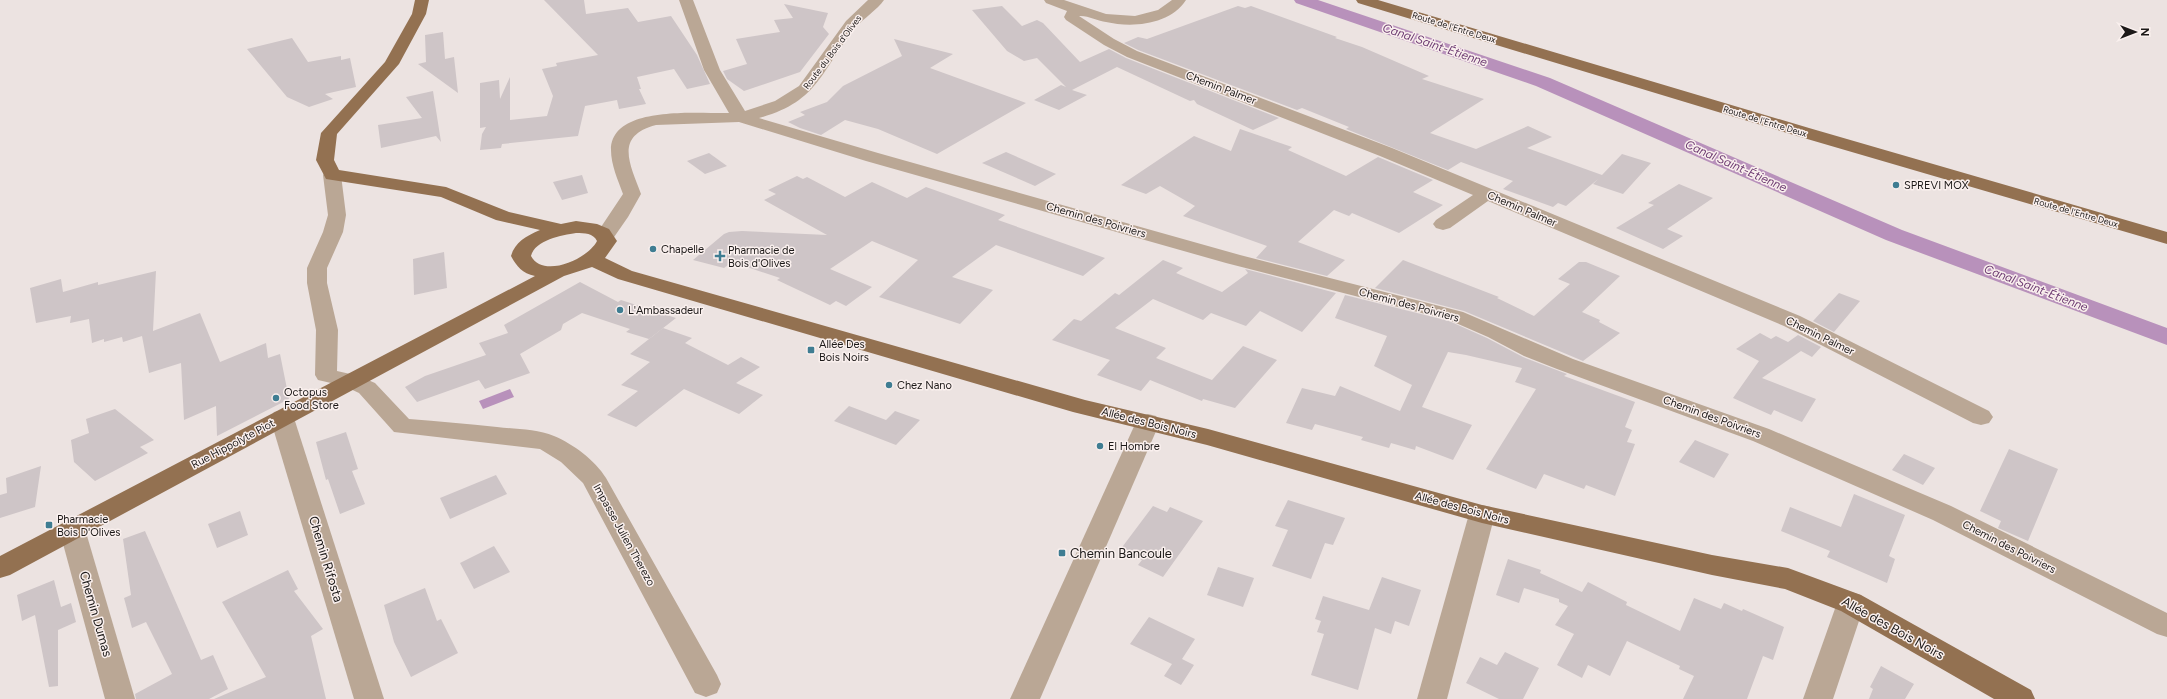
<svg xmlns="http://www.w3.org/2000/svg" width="2167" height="699" viewBox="0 0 2167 699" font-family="Figtree,sans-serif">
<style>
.water{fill:#b891bb}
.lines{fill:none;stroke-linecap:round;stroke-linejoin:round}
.canal{fill:#b891bb;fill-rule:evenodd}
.building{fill:#cec5c7}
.minor{fill:#baa795;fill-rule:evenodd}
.major{fill:#937151;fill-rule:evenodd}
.poi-dot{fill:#3f7d92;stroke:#faf0ee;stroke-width:1.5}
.labels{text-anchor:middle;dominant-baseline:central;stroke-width:3;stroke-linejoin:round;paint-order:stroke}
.far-street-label{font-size:9px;fill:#1c1918;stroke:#faf0ee}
.street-label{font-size:11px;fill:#1c1918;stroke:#faf0ee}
.poi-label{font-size:11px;fill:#1c1918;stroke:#faf0ee;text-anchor:start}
.water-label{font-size:12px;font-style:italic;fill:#6d3b72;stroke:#faf0ee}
.near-poi-label{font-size:13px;fill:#1c1918;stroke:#faf0ee;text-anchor:start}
.near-street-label{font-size:13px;fill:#1c1918;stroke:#faf0ee}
</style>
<rect width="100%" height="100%" fill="#ece3e1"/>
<polygon class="water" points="510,389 514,397 483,409 479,401"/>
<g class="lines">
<polygon class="canal" points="1294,0 1318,0 1550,78 1902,230 2167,328 2167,345 1886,240 1536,86 1296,3"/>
</g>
<g class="building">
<polygon points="544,0 584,0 586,14 628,8 638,22 671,16 697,55 710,84 687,89 674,69 637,77 641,89 639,89 646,104 619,109 617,100 585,106 578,136 502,144 501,148 480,150 482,134 486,127 480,128 480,83 499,80 500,99 510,77 510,120 547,116 553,96 542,69 557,66 556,63 598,55"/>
<polygon points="784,4 828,13 823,27 829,34 800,72 744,91 727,79 723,71 747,64 736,39 780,32 774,20 793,18"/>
<polygon points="1002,6 1022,26 1037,20 1043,23 1080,62 1109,49 1126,58 1279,118 1253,130 1197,104 1194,100 1190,101 1117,67 1072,90 1087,95 1059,110 1034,100 1061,85 1066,87 1037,58 1024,61 1007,51 972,10"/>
<polygon points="1238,6 1245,8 1251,6 1337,37 1335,38 1362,47 1429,76 1422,79 1484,99 1430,133 1476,149 1528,126 1552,137 1527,148 1602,175 1622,154 1651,163 1623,194 1593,184 1598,179 1566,206 1558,203 1553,207 1503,189 1513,181 1461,162 1448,170 1346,129 1349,127 1302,108 1297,110 1138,50 1124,43 1138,37 1147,39"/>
<polygon points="443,32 445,59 454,57 458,93 418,64 426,62 425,35"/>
<polygon points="292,38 308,62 341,56 341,60 350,58 356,87 325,94 333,99 309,107 287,97 247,49"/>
<polygon points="894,39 953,54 930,68 1026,103 937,154 878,129 845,120 821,135 800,128 788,122 805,115 800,112 827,102 843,86 902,56"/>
<polygon points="433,91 441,142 436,136 381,148 378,125 422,118 406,97"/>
<polygon points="1240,129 1292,147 1288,150 1346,176 1378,157 1433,180 1413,192 1443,205 1399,233 1352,213 1349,216 1334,210 1298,242 1345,260 1327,276 1256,258 1267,246 1183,216 1195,206 1160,186 1146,194 1121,185 1194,136 1231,151"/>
<polygon points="1006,152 1056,174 1035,186 982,163"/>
<polygon points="709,153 727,166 705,174 687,161"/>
<polygon points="582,175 588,193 562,200 553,182"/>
<polygon points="797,176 803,179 807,177 845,197 872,182 907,198 926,187 1005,215 998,220 1105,258 1083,276 996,245 952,277 993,290 960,324 879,297 918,260 872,241 830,269 872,287 846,306 836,301 830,305 777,280 780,278 732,262 724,268 693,260 724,234 729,232 742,231 827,235 764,200 776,194 768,190"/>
<polygon points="1679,184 1713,198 1667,229 1683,236 1663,249 1616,228 1654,205 1648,203"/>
<polygon points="444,252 447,288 414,295 413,259"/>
<polygon points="1163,260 1183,268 1176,273 1222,292 1248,273 1245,269 1336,293 1302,332 1260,311 1246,326 1211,313 1203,320 1153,299 1115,328 1166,348 1156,358 1212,380 1243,346 1277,360 1235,408 1203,399 1202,401 1150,380 1141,391 1097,375 1110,360 1052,340 1074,319 1081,321 1115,293 1119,295"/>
<polygon points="1403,260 1499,297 1497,298 1534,316 1570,284 1558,279 1579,262 1586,262 1620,276 1582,312 1600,320 1599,322 1620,333 1583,361 1464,311 1375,288"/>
<polygon points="156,271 153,331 200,313 220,362 266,343 268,358 280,354 289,399 217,436 216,406 184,420 181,363 149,373 142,336 123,342 122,337 104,342 104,339 92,343 89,319 70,323 71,316 36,323 30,288 61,279 63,292 98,282 98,285"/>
<polygon points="580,282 618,302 621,300 676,318 649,339 626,332 630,329 582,313 563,324 561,330 520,354 530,373 485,389 479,380 417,402 405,387 425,376 486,355 479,343 508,333 504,325"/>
<polygon points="1839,293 1860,301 1834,332 1813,321"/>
<polygon points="1345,295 1449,321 1487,338 1523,357 1567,374 1564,376 1635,402 1625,427 1632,430 1627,442 1635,444 1615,496 1586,485 1584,489 1544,474 1536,489 1486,469 1536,389 1515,382 1522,368 1466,355 1448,352 1422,407 1472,425 1453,460 1416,446 1415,450 1391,443 1389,448 1361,440 1363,437 1315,424 1312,430 1286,423 1302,388 1335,396 1340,386 1400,411 1412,385 1374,366 1387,336 1335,318"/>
<polygon points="663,328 692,338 685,343 728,365 741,357 760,367 736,383 763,395 739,414 684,389 636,427 607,415 638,391 621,385 650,362 630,354"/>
<polygon points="1760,333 1771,339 1776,336 1788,342 1798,335 1821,347 1812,357 1801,351 1762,378 1816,399 1802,422 1774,410 1771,415 1733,398 1759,361 1736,349"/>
<polygon points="849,406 886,420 895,411 920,420 896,445 834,421"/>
<polygon points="115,409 154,440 140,447 148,453 95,481 74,462 71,440 89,433 86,419"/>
<polygon points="346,432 358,469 352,471 365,504 340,514 328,479 326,480 316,442"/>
<polygon points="1695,440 1729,454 1714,478 1679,462"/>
<polygon points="2009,449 2058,469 2028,541 1998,528 2001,521 1980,511"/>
<polygon points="1904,454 1935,468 1923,485 1892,470"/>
<polygon points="41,466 35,507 0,518 0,495 7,493 6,478"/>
<polygon points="496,475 507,494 450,519 440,498"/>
<polygon points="1854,494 1905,515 1889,556 1895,559 1887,583 1827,557 1830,551 1781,531 1790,507 1841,527"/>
<polygon points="1288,500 1345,518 1333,545 1325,543 1311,579 1272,566 1288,530 1275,526"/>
<polygon points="1153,506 1167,512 1170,507 1203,521 1163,577 1138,565 1142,560 1120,550"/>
<polygon points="240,511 248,535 217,548 208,524"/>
<polygon points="145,531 201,660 213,655 228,689 209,699 136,699 135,694 172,674 146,622 132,628 124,598 131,595 123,539"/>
<polygon points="494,546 510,572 474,589 460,563"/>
<polygon points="1508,559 1541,570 1540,573 1582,592 1588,582 1627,602 1626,605 1680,631 1694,598 1721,609 1724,603 1742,611 1743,609 1784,627 1773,660 1763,656 1747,699 1683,699 1694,676 1679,669 1680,666 1627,641 1610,676 1588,665 1582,678 1557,665 1574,634 1555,625 1568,606 1559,602 1559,599 1524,588 1519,603 1496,595"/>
<polygon points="1218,567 1254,578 1243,607 1207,595"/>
<polygon points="288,570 298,589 294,591 323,629 311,636 326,699 214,699 266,677 222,602"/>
<polygon points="1382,577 1421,590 1409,626 1395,621 1391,634 1375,628 1358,690 1311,675 1324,634 1317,632 1321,621 1315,619 1323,596 1369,610"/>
<polygon points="54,580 61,607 71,603 76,622 58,630 58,686 49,687 35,615 22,621 17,595"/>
<polygon points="425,588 437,621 441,619 458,653 411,677 394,642 384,605"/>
<polygon points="1149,617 1195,639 1182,659 1194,665 1181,685 1164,676 1172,664 1130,644"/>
<polygon points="1505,652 1539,668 1523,699 1499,699 1466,683 1480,657 1497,665"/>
<polygon points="1881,666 1914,684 1905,699 1869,699 1873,689 1870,687"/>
</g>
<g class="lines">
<g class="minor">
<path d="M679,0H693L720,70L745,111L775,101L799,86L846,21L868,0H884C877,10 864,18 855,28C821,70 819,102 759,118L878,153L1240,255L1463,312L1573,359L1769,429L1951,506L2167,613V637L2157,634L1933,520L1753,441L1557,369L1524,356L1488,337L1449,320L1226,263L866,161L739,122L656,125C614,136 630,164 641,194L628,217L612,240L605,242L598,240L595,236L623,194C618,180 611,165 611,150C611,104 701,114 729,113L704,70Z"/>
<path d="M1044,0H1064L1106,14L1135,16L1158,10L1172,0H1186C1170,25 1132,28 1106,22C1098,21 1087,15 1079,16L1114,39L1137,51L1392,148L1800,316L1989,411L1993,417L1989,423L1981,425L1973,423L1784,326L1488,201L1450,228L1443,230L1436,228L1433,224L1436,220L1473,195L1380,156L1127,57L1104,45L1066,20L1064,17L1067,11L1046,3Z"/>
<path d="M332,170L338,171L341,175L346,215L343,232L327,268V283L338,330L337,371L359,376L375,383L409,419C438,421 468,424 497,427C515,429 537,429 554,436C573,444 595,460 606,478L717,675L721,684L717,693L706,697L695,693L583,483L561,462L540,449L394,432L359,393L344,386L318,380L315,375L316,330L307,283V268L323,232L328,215L323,175L326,171Z"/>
<polygon points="282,410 290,412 294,418 384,699 354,699 270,418 274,412"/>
<polygon points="1148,414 1156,416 1160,422 1040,699 1010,699 1136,422 1140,416"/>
<polygon points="1482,505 1491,507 1495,514 1447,699 1417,699 1469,514 1473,507"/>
<polygon points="72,519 81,522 85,529 135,699 105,699 59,529 63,522"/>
<polygon points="1851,592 1861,595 1865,603 1833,699 1803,699 1837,603 1841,595"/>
</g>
<g class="major">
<path d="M415,0H429L426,14L399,64L337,134L334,160L339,170L446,187L509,212L561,224L576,221L597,224L609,229L617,241L605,258L632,271L1085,400L1208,429L1482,505L1712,555L1788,568L1861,595L2031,690L2035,699H1994L1841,611L1785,589L1712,575L1482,523L1207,445L1073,412L618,279L592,267L564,276L10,575L0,578V556L535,276C522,273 517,267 511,256C515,242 526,236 540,230L496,220L441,197L326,179L316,160L321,133L385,62L412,14ZM576,233C585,233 593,233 597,241C588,259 543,279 531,256C535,240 562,235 576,233Z"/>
<polygon points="1356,0 1378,0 1809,128 2167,232 2167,244 1797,136 1358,3"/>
</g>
</g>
<g class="poi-dot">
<circle cx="1896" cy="185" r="4"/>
<circle cx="653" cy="249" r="4"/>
<path d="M718 250h4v4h4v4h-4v4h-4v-4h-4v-4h4z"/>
<circle cx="620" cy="310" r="4"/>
<rect x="807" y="346" width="8" height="8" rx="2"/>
<circle cx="889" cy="385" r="4"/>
<circle cx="276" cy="398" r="4"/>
<circle cx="1100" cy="446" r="4"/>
<rect x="45" y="521" width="8" height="8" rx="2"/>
<rect x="1058" y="549" width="8" height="8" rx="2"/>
</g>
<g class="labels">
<g class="far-street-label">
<text transform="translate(1454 27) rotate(17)">Route de l'Entre Deux</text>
<text transform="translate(832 52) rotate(-53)">Route du Bois d'Olives</text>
<text transform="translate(1765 121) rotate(17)">Route de l'Entre Deux</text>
<text transform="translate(2076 212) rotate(16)">Route de l'Entre Deux</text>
</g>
<g class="street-label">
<text transform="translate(1221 88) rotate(21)">Chemin Palmer</text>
<text transform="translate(1522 209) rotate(23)">Chemin Palmer</text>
<text transform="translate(1096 220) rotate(16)">Chemin des Poivriers</text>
<text transform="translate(1409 305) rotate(15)">Chemin des Poivriers</text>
<text transform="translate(1820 336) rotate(26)">Chemin Palmer</text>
<text transform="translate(1712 417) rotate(20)">Chemin des Poivriers</text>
<text transform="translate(1149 423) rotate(14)">Allée des Bois Noirs</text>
<text transform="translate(233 444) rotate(-28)">Rue Hippolyte Piot</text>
<text transform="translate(1462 508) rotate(15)">Allée des Bois Noirs</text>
<text transform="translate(624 535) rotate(61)">Impasse Julien Therezo</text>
<text transform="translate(2009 547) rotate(27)">Chemin des Poivriers</text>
</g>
<g class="poi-label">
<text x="1904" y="185">SPREVI MOX</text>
<text x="661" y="249">Chapelle</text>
<text x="728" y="250">Pharmacie de<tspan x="728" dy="13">Bois d'Olives</tspan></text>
<text x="628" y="310">L'Ambassadeur</text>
<text x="819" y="344">Allée Des<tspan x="819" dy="13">Bois Noirs</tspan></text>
<text x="897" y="385">Chez Nano</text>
<text x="284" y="392">Octopus<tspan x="284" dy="13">Food Store</tspan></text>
<text x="1108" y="446">El Hombre</text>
<text x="57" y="519">Pharmacie<tspan x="57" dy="13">Bois D'Olives</tspan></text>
</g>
<g class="water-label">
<text transform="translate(1435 45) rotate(19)">Canal Saint-Étienne</text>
<text transform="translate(1736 166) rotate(24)">Canal Saint-Étienne</text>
<text transform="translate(2036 288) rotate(21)">Canal Saint-Étienne</text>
</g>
<g class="near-poi-label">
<text x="1070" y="553">Chemin Bancoule</text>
</g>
<g class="near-street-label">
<text transform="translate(326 559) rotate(73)">Chemin Rifosta</text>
<text transform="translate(96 614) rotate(74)">Chemin Dumas</text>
<text transform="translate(1893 628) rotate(29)">Allée des Bois Noirs</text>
</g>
</g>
<g transform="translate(2135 32) rotate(90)" stroke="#faf0ee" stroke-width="3" paint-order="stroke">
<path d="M0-3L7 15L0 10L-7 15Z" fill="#1c1918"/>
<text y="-6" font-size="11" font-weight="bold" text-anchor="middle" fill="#1c1918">N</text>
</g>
</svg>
